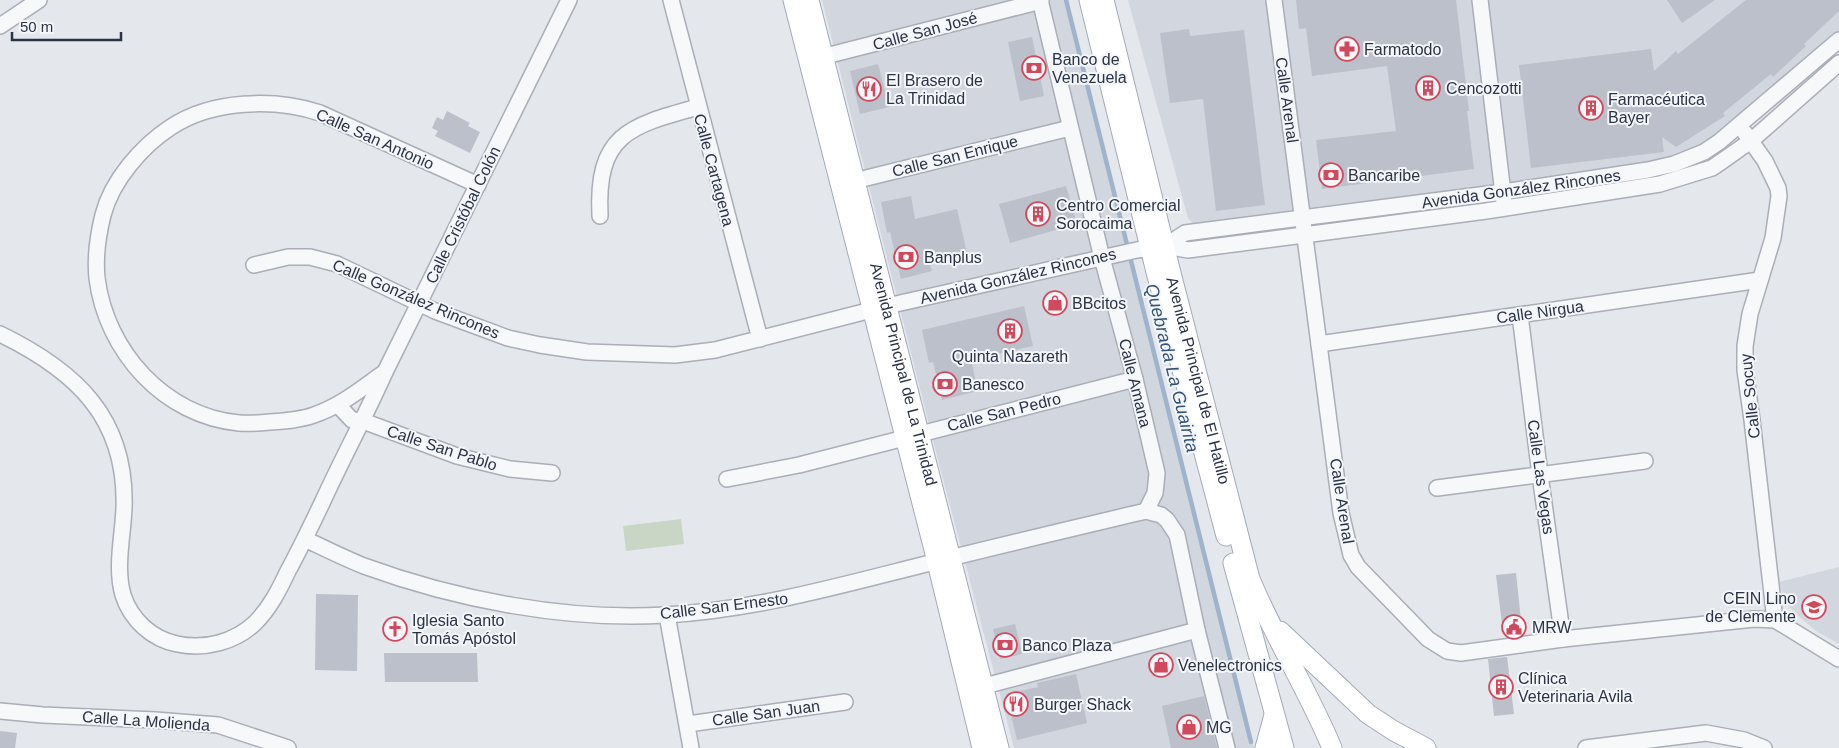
<svg xmlns="http://www.w3.org/2000/svg" width="1839" height="748" viewBox="0 0 1839 748" font-family="Arial,sans-serif">
<style>
.built{fill:#d2d6de}
.green{fill:#c9d6c5}
.lines{fill:none;stroke-linecap:round;stroke-linejoin:round}
.stream{stroke:#9fb4cc;stroke-width:4.5}
.building{fill:#bbc0ca}
.minor-casing{stroke:#a9aeb7;stroke-width:18}
.major-casing{stroke:#a3abb8;stroke-width:21}
.minor{stroke:#f7f8fa;stroke-width:15}
.major{stroke:#fff;stroke-width:19}
.labels{text-anchor:middle;dominant-baseline:central;stroke-width:4;stroke-linejoin:round;paint-order:stroke}
.street-label{font-size:16px;fill:#2b3445;stroke:#f4f6f9}
.poi-label{font-size:16px;fill:#2b3445;stroke:#f4f6f9;text-anchor:start}
.water-label{font-size:18px;font-style:italic;fill:#34527a;stroke:#f4f6f9}
</style>
<rect width="100%" height="100%" fill="#e4e7ec"/>
<g class="built">
<polygon points="822,0 1067,0 1254,748 1014,748 937,456"/>
<polygon points="1128,0 1839,0 1839,40 1712,139 1693,150 1670,159 1473,189 1299,209 1200,224 1192,223 1188,218"/>
<polygon points="1839,567 1839,644 1816,631 1794,612 1785,602 1779,582"/>
</g>
<polygon class="green" points="681,519 684,544 626,551 623,526"/>
<g class="lines">
<polyline class="stream" points="1066,0 1251,742"/>
</g>
<g class="building">
<polygon points="1296,0 1456,0 1469,111 1467,111 1474,169 1322,189 1316,140 1396,131 1387,66 1312,76 1306,28 1299,29"/>
<polygon points="1667,0 1715,0 1682,23"/>
<polygon points="1746,0 1839,0 1839,11 1804,44 1806,46 1773,77 1771,74 1723,113 1725,116 1676,147 1662,137 1664,152 1531,168 1519,65 1651,49 1654,71 1676,51 1678,54"/>
<polygon points="1189,29 1190,36 1244,30 1265,205 1216,211 1203,99 1170,103 1160,33"/>
<polygon points="1032,37 1044,96 1020,101 1008,42"/>
<polygon points="878,64 889,107 860,114 850,71"/>
<polygon points="447,111 470,123 468,126 480,132 470,153 435,136 438,131 432,128 437,117 443,120"/>
<polygon points="1066,186 1077,224 1010,243 999,204"/>
<polygon points="911,196 915,219 957,209 967,253 929,262 932,271 901,279 890,232 887,233 881,202"/>
<polygon points="1024,306 1033,346 971,360 978,391 942,400 933,362 929,363 922,330"/>
<polygon points="1516,573 1522,630 1503,632 1496,575"/>
<polygon points="316,594 358,595 357,671 315,670"/>
<polygon points="1015,624 1022,654 1000,659 993,629"/>
<polygon points="384,653 477,653 478,682 385,682"/>
<polygon points="1507,657 1514,714 1494,716 1488,659"/>
<polygon points="1076,674 1087,723 1017,740 1006,694 1038,687 1037,683"/>
<polygon points="1204,696 1217,748 1171,748 1162,706"/>
<polygon points="0,731 17,733 15,748 0,748"/>
</g>
<g class="lines">
<g class="minor-casing">
<g id="minor">
<polyline points="671,0 760,339"/>
<polyline points="1040,0 1102,258 1135,379 1157,473 1155,493 1146,511"/>
<polyline points="1274,0 1341,513 1351,555 1358,567 1428,639 1447,651 1461,653 1563,639 1754,619 1775,620 1839,659"/>
<polyline points="1480,0 1504,202"/>
<polyline points="0,26 39,0"/>
<polyline points="814,59 1041,1"/>
<polyline points="1745,133 1765,161 1778,188 1779,196 1773,238 1750,314 1745,346 1745,370 1752,420 1775,620"/>
<polyline points="846,183 1070,128"/>
<path d="M600,216C596,135 628,126 698,107"/>
<polyline points="1165,246 1185,233 1503,192 1648,170 1674,164 1704,152 1719,142 1839,40"/>
<polyline points="254,265 288,257 310,257 337,264 435,311 508,338 540,345 587,352 675,355 715,350 887,306 1137,250 1165,246 1188,250 1304,235 1486,211 1660,184 1712,168 1728,157 1752,140 1839,63"/>
<polyline points="1520,315 1540,475 1563,639"/>
<path d="M0,334C76,371 127,418 124,508C123,536 115,567 123,595C131,620 152,639 177,644C205,650 235,642 255,623C270,608 279,590 288,571C300,549 311,526 322,503C342,459 365,417 385,372L569,0"/>
<polyline points="1319,344 1760,280"/>
<path d="M385,372C362,388 341,406 314,415C300,420 285,421 270,422C260,423 249,424 239,423C164,416 106,351 97,278C95,258 98,235 103,215C112,180 142,146 171,127C212,100 274,98 320,113L478,185"/>
<polyline points="338,405 352,420 363,421 457,456 510,469 552,473"/>
<polyline points="727,479 799,465 1135,379"/>
<polyline points="1437,488 1645,461"/>
<path d="M305,539C324,548 344,558 364,566C457,600 567,621 666,615C752,610 835,587 918,566C993,547 1070,529 1146,511L1161,515L1167,520L1177,535L1197,630L1227,748"/>
<polyline points="667,615 691,748"/>
<polyline points="973,689 1197,630"/>
<polyline points="0,711 43,715 155,720 218,725 288,748"/>
<polyline points="688,724 845,702"/>
<polyline points="1586,748 1706,733 1744,740 1764,748"/>
</g>
</g>
<g class="major-casing">
<g id="major">
<polyline points="793,0 933,546 982,748"/>
<path id="s1" d="M809,0L999,748"/>
<polyline points="1089,0 1156,272 1226,536"/>
<path id="s2" d="M1104,0L1170,269L1250,579C1274,637 1308,690 1332,748"/>
<polyline points="1233,563 1284,748"/>
<polyline points="1280,631 1368,714 1394,731 1426,748"/>
<polyline points="1265,748 1274,715"/>
</g>
</g>
<use href="#minor" class="minor"/>
<use href="#major" class="major"/>
</g>
<defs>
<g id="pharmacy-ring" transform="scale(1.25)"><circle r="9.5" fill="#f4f6f9" stroke="#d1495b" stroke-width="1.5"/><path d="M-2-6h4v4h4v4h-4v4h-4v-4h-4v-4h4Z" fill="#d1495b"/></g>
<g id="bank-ring" transform="scale(1.25)"><circle r="9.5" fill="#f4f6f9" stroke="#d1495b" stroke-width="1.5"/><path d="M-6-4H6V4H-6ZM0-2.3a2.3 2.3 0 1 0 0 4.6a2.3 2.3 0 1 0 0-4.6Z" fill="#d1495b"/></g>
<g id="building-ring" transform="scale(1.25)"><circle r="9.5" fill="#f4f6f9" stroke="#d1495b" stroke-width="1.5"/><path d="M-4-6H4V6H1V3H-1V6H-4ZM-2.5-4.3h1.7v1.8h-1.7ZM.8-4.3h1.7v1.8H.8ZM-2.5-1h1.7V.8h-1.7ZM.8-1h1.7V.8H.8Z" fill="#d1495b"/></g>
<g id="restaurant-ring" transform="scale(1.25)"><circle r="9.5" fill="#f4f6f9" stroke="#d1495b" stroke-width="1.5"/><path d="M-5-6h1v4h1v-4h1v4h1v-4h1v5L-1.5 .5V6h-2V.5L-5-1ZM5-6V6H3V1.5H1.5Q1.5-4 5-6Z" fill="#d1495b"/></g>
<g id="shop-ring" transform="scale(1.25)"><circle r="9.5" fill="#f4f6f9" stroke="#d1495b" stroke-width="1.5"/><path d="M-5-2.5h2.3a2.7 3.5 0 0 1 5.4 0H5L5.5 6h-11ZM-1.5-2.5h3a1.5 2.3 0 0 0-3 0Z" fill="#d1495b"/></g>
<g id="school-ring" transform="scale(1.25)"><circle r="9.5" fill="#f4f6f9" stroke="#d1495b" stroke-width="1.5"/><path d="M0-5L7-2L0 1L-7-2ZM-4 1L0 2.5L4 1V4Q0 6-4 4Z" fill="#d1495b"/></g>
<g id="civic-ring" transform="scale(1.25)"><circle r="9.5" fill="#f4f6f9" stroke="#d1495b" stroke-width="1.5"/><path d="M-.6-6.5H3V-4.5H.6V-3L4-1V1h2V6H-6V1h2V-1L-.6-3ZM-1.2 2.5V6h2.4V2.5Z" fill="#d1495b"/></g>
<g id="church-ring" transform="scale(1.25)"><circle r="9.5" fill="#f4f6f9" stroke="#d1495b" stroke-width="1.5"/><path d="M-1.2-6h2.4v3.5h3.3v2.4h-3.3V6h-2.4V-.1h-3.3v-2.4h3.3Z" fill="#d1495b"/></g>
</defs>
<g fill-rule="evenodd">
<use href="#pharmacy-ring" x="1347" y="49"/>
<use href="#bank-ring" x="1034" y="68"/>
<use href="#building-ring" x="1428" y="88"/>
<use href="#restaurant-ring" x="869" y="89"/>
<use href="#building-ring" x="1591" y="108"/>
<use href="#bank-ring" x="1331" y="175"/>
<use href="#building-ring" x="1038" y="214"/>
<use href="#bank-ring" x="906" y="257"/>
<use href="#shop-ring" x="1055" y="303"/>
<use href="#building-ring" x="1010" y="331"/>
<use href="#bank-ring" x="945" y="384"/>
<use href="#school-ring" x="1814" y="607"/>
<use href="#civic-ring" x="1514" y="627"/>
<use href="#church-ring" x="395" y="629"/>
<use href="#bank-ring" x="1005" y="645"/>
<use href="#shop-ring" x="1161" y="665"/>
<use href="#building-ring" x="1501" y="687"/>
<use href="#restaurant-ring" x="1016" y="704"/>
<use href="#shop-ring" x="1189" y="727"/>
</g>
<g class="labels">
<g class="street-label">
<text transform="translate(925 31) rotate(-15)">Calle San José</text>
<text transform="translate(1287 100) rotate(82)">Calle Arenal</text>
<text transform="translate(375 139) rotate(24)">Calle San Antonio</text>
<text transform="translate(955 156) rotate(-14)">Calle San Enrique</text>
<text transform="translate(714 170) rotate(75)">Calle Cartagena</text>
<text transform="translate(1521 189) rotate(-8)">Avenida González Rincones</text>
<text transform="translate(463 215) rotate(-64)">Calle Cristóbal Colón</text>
<text transform="translate(1018 276) rotate(-13)">Avenida González Rincones</text>
<text transform="translate(416 299) rotate(23)">Calle González Rincones</text>
<text transform="translate(1540 312) rotate(-8)">Calle Nirgua</text>
<text stroke="none"><textPath href="#s1" startOffset="386">Avenida Principal de La Trinidad</textPath></text>
<text stroke="none"><textPath href="#s2" startOffset="392">Avenida Principal de El Hatillo</textPath></text>
<text transform="translate(1135 383) rotate(76)">Calle Amana</text>
<text transform="translate(1750 396) rotate(-96)">Calle Socuy</text>
<text transform="translate(1004 412) rotate(-14)">Calle San Pedro</text>
<text transform="translate(442 448) rotate(18)">Calle San Pablo</text>
<text transform="translate(1541 477) rotate(82)">Calle Las Vegas</text>
<text transform="translate(1342 501) rotate(81)">Calle Arenal</text>
<text transform="translate(724 606) rotate(-7)">Calle San Ernesto</text>
<text transform="translate(766 713) rotate(-8)">Calle San Juan</text>
<text transform="translate(146 721) rotate(4)">Calle La Molienda</text>
</g>
<g class="poi-label">
<text x="1364" y="49">Farmatodo</text>
<text x="1052" y="59">Banco de<tspan x="1052" dy="18">Venezuela</tspan></text>
<text x="886" y="80">El Brasero de<tspan x="886" dy="18">La Trinidad</tspan></text>
<text x="1446" y="88">Cencozotti</text>
<text x="1608" y="99">Farmacéutica<tspan x="1608" dy="18">Bayer</tspan></text>
<text x="1348" y="175">Bancaribe</text>
<text x="1056" y="205">Centro Comercial<tspan x="1056" dy="18">Sorocaima</tspan></text>
<text x="924" y="257">Banplus</text>
<text x="1072" y="303">BBcitos</text>
<text x="1010" y="356" text-anchor="middle">Quinta Nazareth</text>
<text x="962" y="384">Banesco</text>
<text x="1796" y="598" text-anchor="end">CEIN Lino<tspan x="1796" dy="18">de Clemente</tspan></text>
<text x="412" y="620">Iglesia Santo<tspan x="412" dy="18">Tomás Apóstol</tspan></text>
<text x="1532" y="627">MRW</text>
<text x="1022" y="645">Banco Plaza</text>
<text x="1178" y="665">Venelectronics</text>
<text x="1518" y="678">Clínica<tspan x="1518" dy="18">Veterinaria Avila</tspan></text>
<text x="1034" y="704">Burger Shack</text>
<text x="1206" y="727">MG</text>
</g>
<g class="water-label">
<text transform="translate(1172 368) rotate(76)">Quebrada La Guairita</text>
</g>
</g>
<path d="M12 32v8h109v-8" fill="none" stroke="#2b3445" stroke-width="2.5"/>
<text x="20" y="32" font-size="15" fill="#2b3445" stroke="#f4f6f9" stroke-width="4" paint-order="stroke">50 m</text>
</svg>
